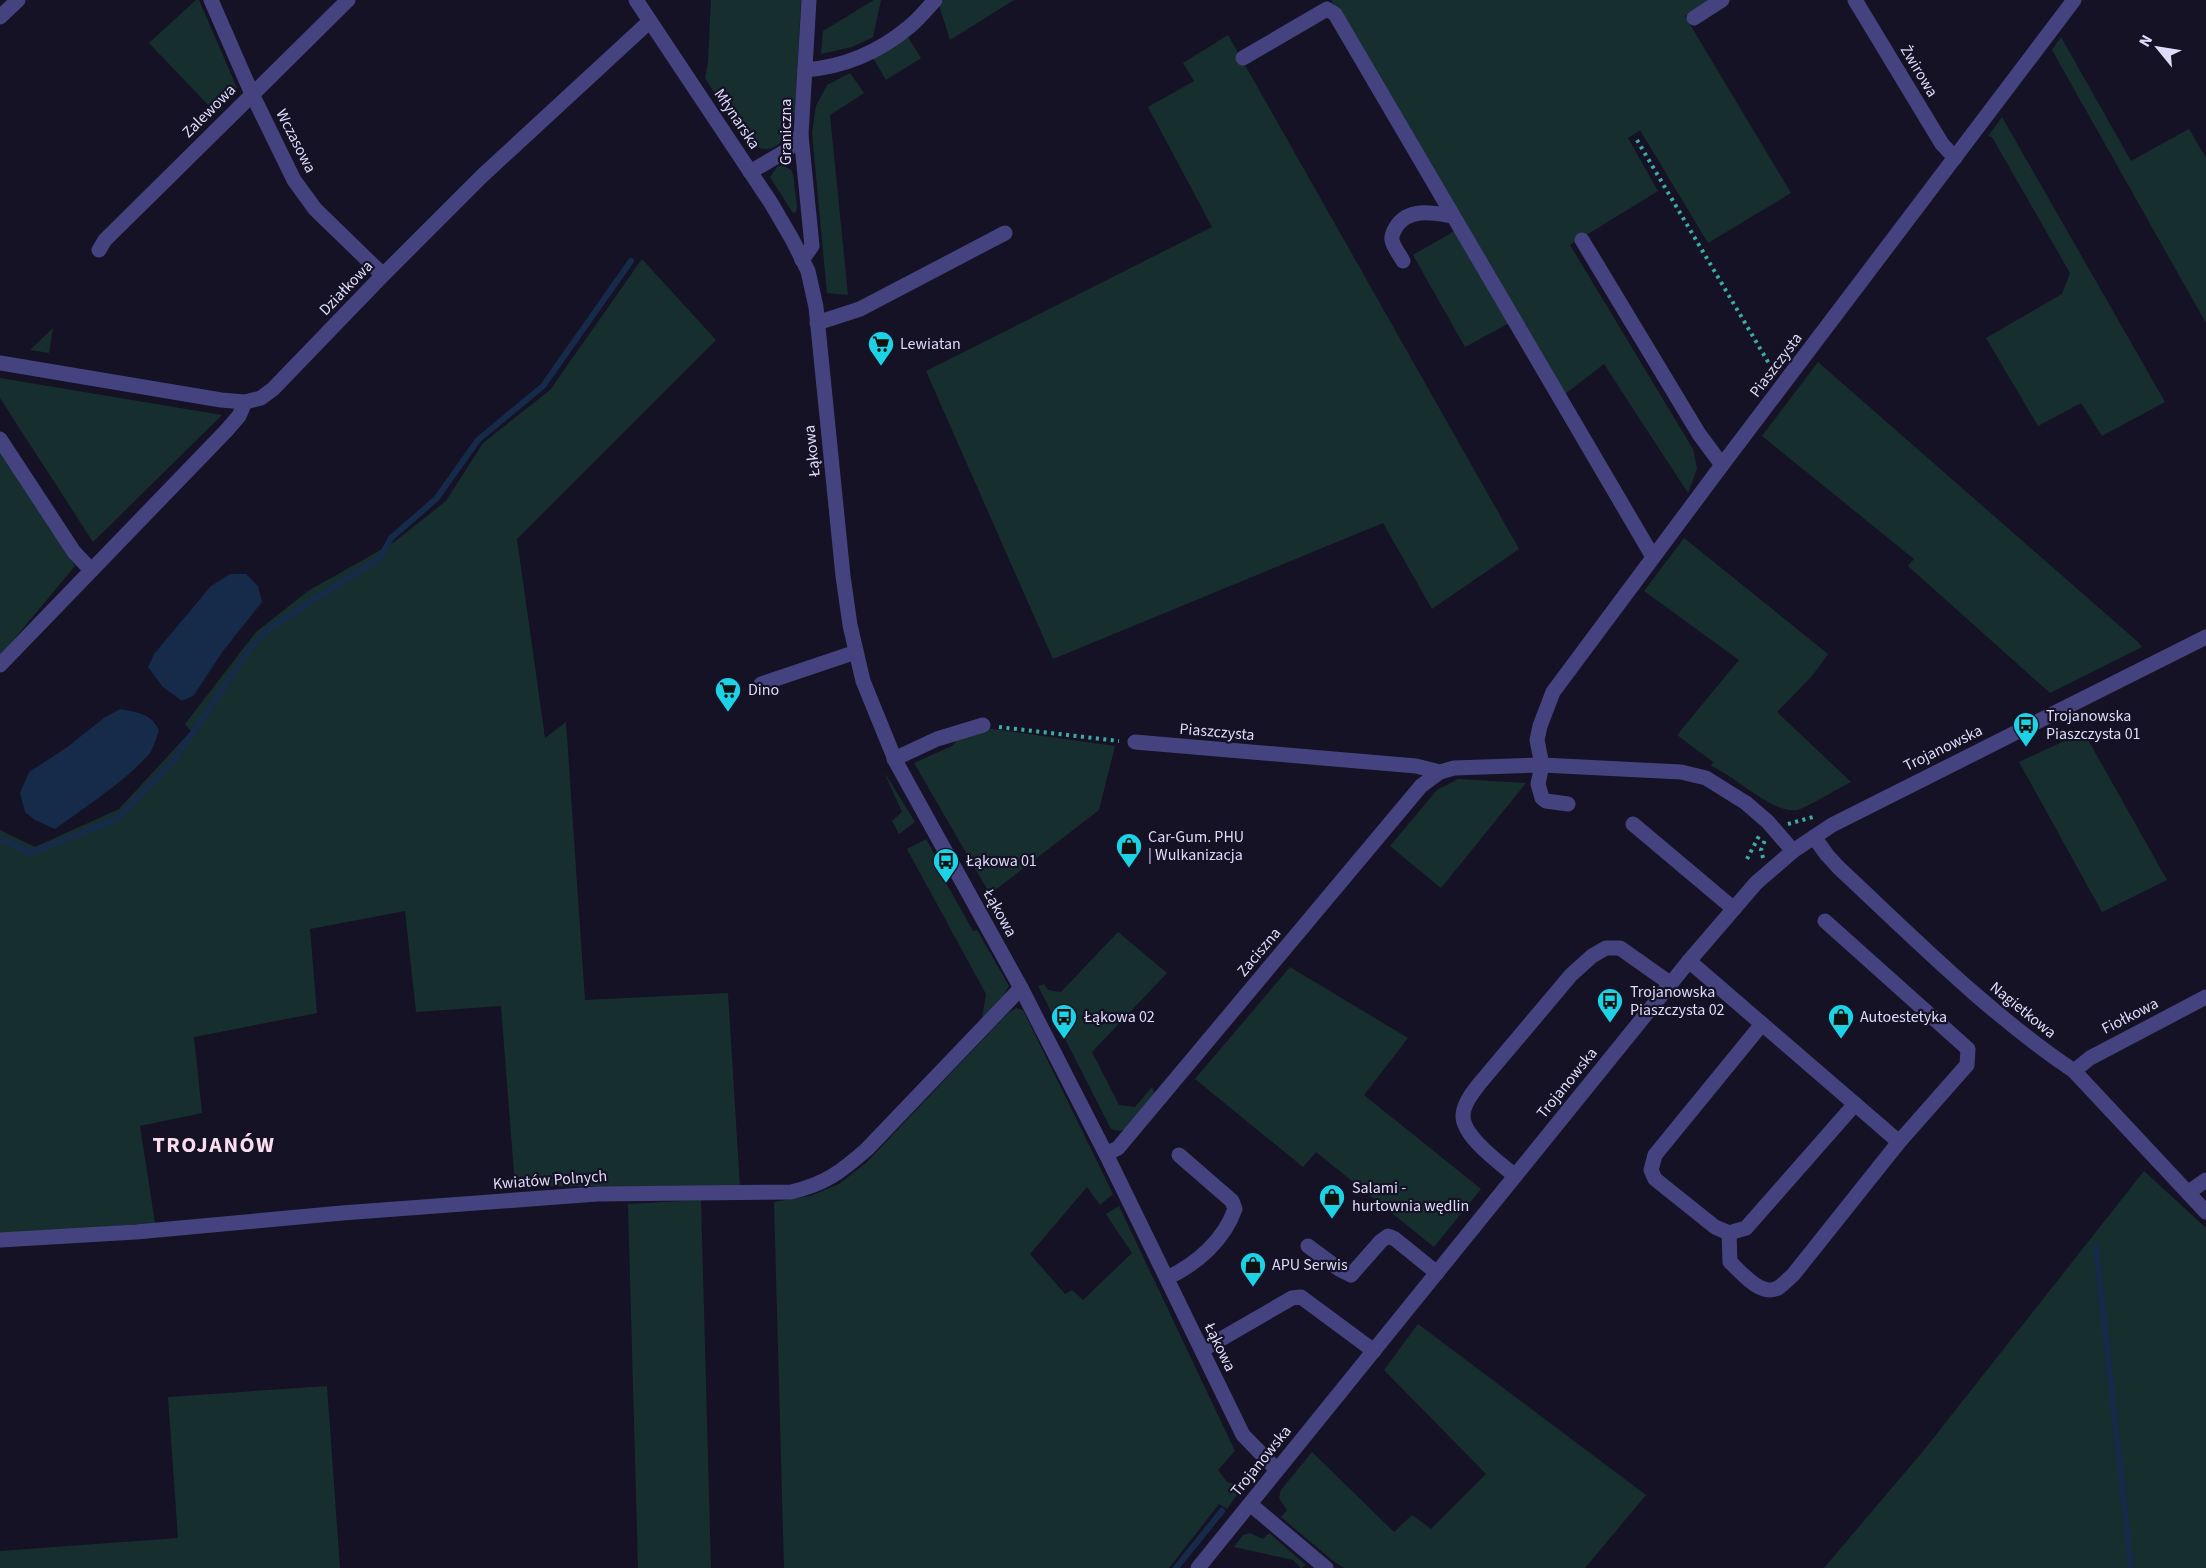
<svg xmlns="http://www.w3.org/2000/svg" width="2206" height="1568" viewBox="0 0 2206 1568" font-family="'Source Sans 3',sans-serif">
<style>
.green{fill:#162f2e}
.water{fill:#162b4a}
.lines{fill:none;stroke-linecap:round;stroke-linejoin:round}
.stream{stroke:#162b4a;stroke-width:6}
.path{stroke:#3eaca4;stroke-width:4;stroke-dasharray:3 4.5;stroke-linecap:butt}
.minor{stroke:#44437f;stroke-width:15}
.labels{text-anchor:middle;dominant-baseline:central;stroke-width:4.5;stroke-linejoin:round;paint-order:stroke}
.street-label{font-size:16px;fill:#dedbfb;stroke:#151225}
.poi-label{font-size:16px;fill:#dedbfb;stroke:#151225;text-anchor:start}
.district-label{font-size:22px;font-weight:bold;letter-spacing:1.5px;fill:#fbddf0;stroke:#151225}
</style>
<rect width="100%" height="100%" fill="#151225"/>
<g class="green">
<polygon points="196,0 199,0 237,88 213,110 149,43"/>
<path d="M711,0H801L795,112C788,141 772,163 743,138L705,78L708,63Z"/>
<polygon points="874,0 881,0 873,37 852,47 821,54 823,31"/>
<polygon points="943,0 1014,0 950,40 939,5"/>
<polygon points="1331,0 1710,0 1685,16 1791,193 1708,243 1640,130 1628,138 1658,191 1570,245 1693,449 1697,469 1688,493 1604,364 1565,394"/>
<polygon points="1228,35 1519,549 1432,609 1383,523 1053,659 926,371 1212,227 1148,107 1194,81 1183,63"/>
<polygon points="908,37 921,58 886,80 873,58"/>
<polygon points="2061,37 2131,161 2189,129 2206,158 2206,323 2052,50"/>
<polygon points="850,73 864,93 830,115 848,295 827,293 812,133 816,106 827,85"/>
<polygon points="2002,117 2165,402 2102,436 2081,403 2038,426 1986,338 2062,294 2070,273 1992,137 1988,136"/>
<polygon points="782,165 791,170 793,174 797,206 796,212 793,213 770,177 777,167"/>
<polygon points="1458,229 1511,322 1465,347 1413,255"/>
<polygon points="642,259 716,340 517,539 545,738 566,722 585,1000 728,993 740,1187 515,1186 501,1006 416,1012 405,911 310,929 317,1013 194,1037 202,1113 140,1126 155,1223 0,1235 0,830 35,847 119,809 191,731 185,724 256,632 308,591 393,543 446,501 483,443 550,390"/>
<polygon points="53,328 49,353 30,350"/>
<polygon points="1818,362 2138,642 2142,647 2050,693 1908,566 1914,559 1762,436"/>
<polygon points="0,378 222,415 93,542 0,398"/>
<polygon points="0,448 75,566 0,656"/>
<path d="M1684,538L1828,654L1812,676L1777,712L1851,782C1839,788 1808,807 1797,810C1773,814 1734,775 1711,766L1713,762L1677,735L1739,660L1644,591Z"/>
<polygon points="985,728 1115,746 1099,810 990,894 914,763 952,746 962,735"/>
<polygon points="2083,731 2167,880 2102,912 2019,762 2073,737"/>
<polygon points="884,772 915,822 899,834 892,821 902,812"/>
<polygon points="1458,779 1526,783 1441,888 1390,846 1437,790"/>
<polygon points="926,839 939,862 936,865 973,931 977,930 1009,986 1003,996 982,1018 986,994 907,849"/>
<polygon points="1118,932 1167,973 1092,1052 1119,1105 1135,1107 1152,1087 1155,1093 1126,1129 1120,1131 1111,1129 1038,986 1044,984 1048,990 1061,992"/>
<polygon points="1290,967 1408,1038 1364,1095 1481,1189 1434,1247 1316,1152 1303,1167 1195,1079"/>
<polygon points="1017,1008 1023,1010 1113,1194 1100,1205 1087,1187 1030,1254 1065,1294 1072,1290 1083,1300 1132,1253 1106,1214 1119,1206 1235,1451 1218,1470 1227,1482 1243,1486 1227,1509 1219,1504 1169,1568 784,1568 774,1202 810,1196 839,1184 866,1163 1009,1012"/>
<polygon points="2144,1171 2206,1228 2206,1568 1824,1568 1924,1450"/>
<polygon points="701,1200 711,1568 638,1568 628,1204"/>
<polygon points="1418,1324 1646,1495 1585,1568 1344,1568 1332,1560 1281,1517 1287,1510 1279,1498 1281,1490 1312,1452 1394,1532 1412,1515 1431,1529 1486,1474 1384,1370"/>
<polygon points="327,1386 340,1568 0,1568 0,1551 178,1538 168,1397"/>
<polygon points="1250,1533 1263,1539 1269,1533 1306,1565 1301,1568 1293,1560 1234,1547 1243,1535"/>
</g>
<g class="water">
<polygon points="230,574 246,574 258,586 262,602 223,651 194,695 182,701 163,687 148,667 154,654 211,586"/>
<path d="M120,709C138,713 152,713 159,731C156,738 154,747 150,753C128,779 83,809 55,829L35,820L25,812L20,793L29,772L66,748L104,718Z"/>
</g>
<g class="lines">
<g class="stream">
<polyline points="0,838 31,853 117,819 175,759 252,646 270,628 381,557 391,538 436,499 478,440 543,386 631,261"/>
<polyline points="2096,1247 2131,1568"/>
<polyline points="1176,1568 1222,1511"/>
</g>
<g class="path">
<polyline points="1637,140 1774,372"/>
<polyline points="999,727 1119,741"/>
<polyline points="1788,824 1813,817"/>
<polyline points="1763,858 1761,850 1765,840"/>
<polyline points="1747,859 1759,836"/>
</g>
<g class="minor">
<polyline points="211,0 252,94 294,180 315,209 383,275"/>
<polyline points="636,0 771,203 792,239 808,271 816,307 843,576 850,625 863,681 896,762 1021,988 1106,1154 1243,1435 1277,1470"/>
<polyline points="1855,0 1942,144 1955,158"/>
<polyline points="0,17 18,0"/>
<polyline points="1694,18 1722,0"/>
<polyline points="1243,58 1327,9 1335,14 1653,557"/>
<path d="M805,70C843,67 879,52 909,27C918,20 927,9 935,0"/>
<polyline points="750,172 786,151 801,135"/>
<polyline points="1582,240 1699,434 1722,465"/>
<polyline points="99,250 105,240 348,0"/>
<polyline points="802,260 812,246 801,135 809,0"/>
<path d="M1403,261C1400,255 1393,247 1392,240C1391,235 1394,231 1396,227C1409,207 1434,213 1453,216"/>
<polyline points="817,323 860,309 1005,233"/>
<polyline points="0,363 221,400 245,402 261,398 273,389 383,275 482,176 650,21"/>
<polyline points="0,439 74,552 91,570"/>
<polyline points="0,665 226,431 239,416 245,402"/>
<polyline points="761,684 856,652"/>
<polyline points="1135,742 1416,766 1440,772 1454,768 1542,765 1681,772 1706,778 1746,803 1768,822 1793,851"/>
<polyline points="894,759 937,739 983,725"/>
<polyline points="1568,804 1546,801 1542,798 1538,784 1542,765 1537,740 1540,726 1553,692 1722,465 2074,0"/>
<polyline points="1633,824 1734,909"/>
<path d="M1814,837L1827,855L1839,868C1915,939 1988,1013 2074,1071L2206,1212"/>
<polyline points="1689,961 1899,1142 1967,1065 1968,1049 1825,921"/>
<polyline points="1762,1024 1655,1155 1651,1170 1655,1179 1715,1227 1729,1233 1746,1228 1855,1104"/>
<polyline points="2074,1071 2090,1058 2206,997"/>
<polyline points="1106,1154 1118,1148 1421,786 1440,772"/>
<path d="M1515,1176C1500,1163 1463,1137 1463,1116C1463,1104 1473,1092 1480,1083L1571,975L1592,956L1606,948H1620L1671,984"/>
<polyline points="2189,1192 2206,1180"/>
<path d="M1729,1233L1730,1262C1742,1273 1761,1297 1778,1288C1783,1285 1788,1279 1793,1275L1899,1142"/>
<path d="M0,1240L136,1232L342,1213L597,1194L791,1192C825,1184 841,1172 867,1149L1021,988"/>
<polyline points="1308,1246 1339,1269 1351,1275 1381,1241 1388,1236 1395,1239 1437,1273"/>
<path d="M1167,1278C1197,1264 1224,1240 1235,1209L1232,1201L1179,1155"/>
<polyline points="1202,1350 1292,1298 1301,1297 1374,1351"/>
<polyline points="1250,1504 1326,1568"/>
<polyline points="1198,1568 1689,961 1756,883 1793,851 1832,825 2206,637"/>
</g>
</g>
<defs>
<g id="supermarket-pin" transform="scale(1.35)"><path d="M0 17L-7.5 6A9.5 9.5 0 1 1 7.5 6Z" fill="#1cd3e5" stroke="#151225"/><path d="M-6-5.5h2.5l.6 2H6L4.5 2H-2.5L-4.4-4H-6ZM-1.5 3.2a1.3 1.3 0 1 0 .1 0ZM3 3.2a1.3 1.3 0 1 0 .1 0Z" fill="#111"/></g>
<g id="bus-pin" transform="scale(1.35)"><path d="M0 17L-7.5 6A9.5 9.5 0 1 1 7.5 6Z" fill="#1cd3e5" stroke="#151225"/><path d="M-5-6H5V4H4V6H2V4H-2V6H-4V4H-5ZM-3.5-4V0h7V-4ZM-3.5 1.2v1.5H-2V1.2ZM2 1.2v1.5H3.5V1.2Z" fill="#111"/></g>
<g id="shop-pin" transform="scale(1.35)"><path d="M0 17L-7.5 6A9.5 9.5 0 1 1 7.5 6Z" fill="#1cd3e5" stroke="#151225"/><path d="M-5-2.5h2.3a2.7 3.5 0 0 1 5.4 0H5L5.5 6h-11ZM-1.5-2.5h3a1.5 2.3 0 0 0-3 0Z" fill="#111"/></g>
</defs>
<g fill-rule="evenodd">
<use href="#supermarket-pin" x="881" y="344"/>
<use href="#supermarket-pin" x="728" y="690"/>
<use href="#bus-pin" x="2026" y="725"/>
<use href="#shop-pin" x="1129" y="846"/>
<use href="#bus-pin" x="946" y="861"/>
<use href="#bus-pin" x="1610" y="1001"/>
<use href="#bus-pin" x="1064" y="1017"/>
<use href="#shop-pin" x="1841" y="1017"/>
<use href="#shop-pin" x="1332" y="1197"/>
<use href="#shop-pin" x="1253" y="1265"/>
</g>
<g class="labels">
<g class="street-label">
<text transform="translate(1919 71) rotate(59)">Żwirowa</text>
<text transform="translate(209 111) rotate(-45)">Zalewowa</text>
<text transform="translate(737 119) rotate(56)">Młynarska</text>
<text transform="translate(786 132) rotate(-90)">Graniczna</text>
<text transform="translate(296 141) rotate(63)">Wczasowa</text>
<text transform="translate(346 288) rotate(-46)">Działkowa</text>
<text transform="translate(1776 365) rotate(-53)">Piaszczysta</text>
<text transform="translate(812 451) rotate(-96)">Łąkowa</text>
<text transform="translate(1217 732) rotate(5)">Piaszczysta</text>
<text transform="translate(1943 748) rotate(-26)">Trojanowska</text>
<text transform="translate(1000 913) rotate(61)">Łąkowa</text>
<text transform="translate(1259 952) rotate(-50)">Zaciszna</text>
<text transform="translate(2023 1010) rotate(39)">Nagietkowa</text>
<text transform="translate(2130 1016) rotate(-27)">Fiołkowa</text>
<text transform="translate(1567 1083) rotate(-51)">Trojanowska</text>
<text transform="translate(550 1180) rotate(-4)">Kwiatów Polnych</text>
<text transform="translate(1220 1347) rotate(64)">Łąkowa</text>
<text transform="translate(1261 1461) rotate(-51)">Trojanowska</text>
</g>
<g class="poi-label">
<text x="900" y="344">Lewiatan</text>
<text x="748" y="690">Dino</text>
<text x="2046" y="716">Trojanowska<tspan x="2046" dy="18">Piaszczysta 01</tspan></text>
<text x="1148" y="837">Car-Gum. PHU<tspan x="1148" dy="18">| Wulkanizacja</tspan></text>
<text x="966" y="861">Łąkowa 01</text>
<text x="1630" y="992">Trojanowska<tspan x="1630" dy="18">Piaszczysta 02</tspan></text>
<text x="1084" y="1017">Łąkowa 02</text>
<text x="1860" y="1017">Autoestetyka</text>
<text x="1352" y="1188">Salami -<tspan x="1352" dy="18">hurtownia wędlin</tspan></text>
<text x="1272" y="1265">APU Serwis</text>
</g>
<g class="district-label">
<text x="214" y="1145">TROJANÓW</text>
</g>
</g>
<g transform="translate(2158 48) rotate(300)" stroke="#151225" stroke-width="4.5" paint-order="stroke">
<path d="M0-4.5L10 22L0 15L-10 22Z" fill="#dedbfb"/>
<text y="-9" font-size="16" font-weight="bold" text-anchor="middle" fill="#dedbfb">N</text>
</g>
</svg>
